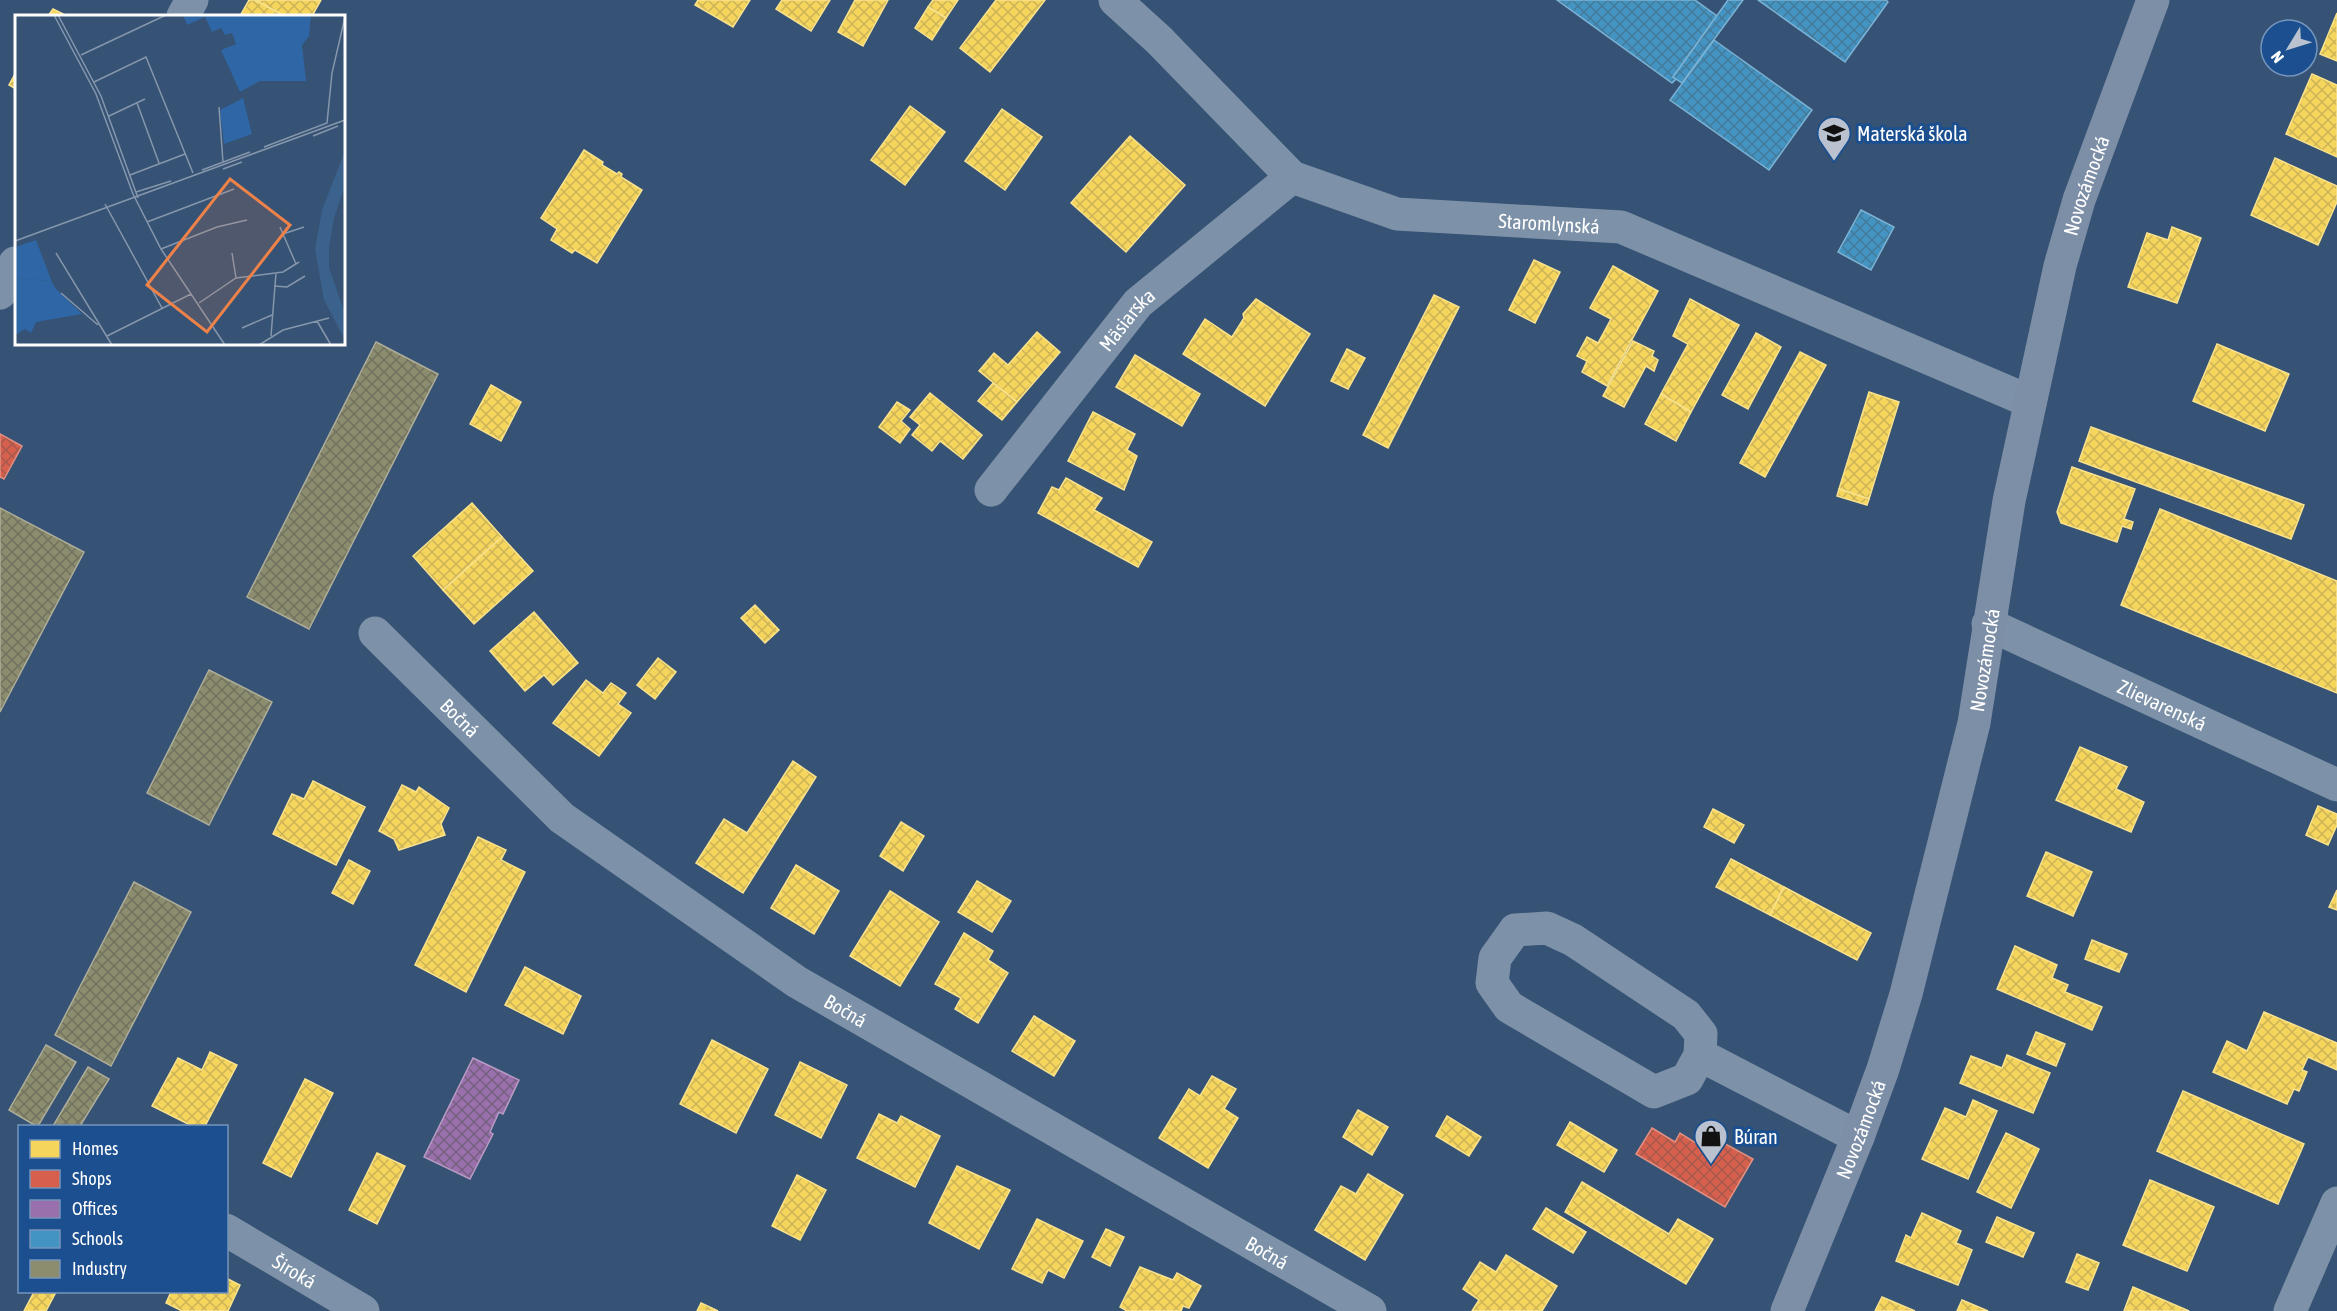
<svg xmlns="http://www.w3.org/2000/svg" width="2337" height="1311" viewBox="0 0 2337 1311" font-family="'Asap Condensed',sans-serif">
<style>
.homes{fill:url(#homes-cross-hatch);stroke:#f9e28d;stroke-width:1.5}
.shops{fill:url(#shops-cross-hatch);stroke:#e29082;stroke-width:1.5}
.offices{fill:url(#offices-cross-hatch);stroke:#b89bc4;stroke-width:1.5}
.schools{fill:url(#schools-cross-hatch);stroke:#7bb3d5;stroke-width:1.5}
.industry{fill:url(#industry-cross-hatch);stroke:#aeae9a;stroke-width:1.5}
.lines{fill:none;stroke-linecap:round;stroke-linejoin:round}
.minor{stroke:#7d92a8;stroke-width:33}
.major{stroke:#7d8ea7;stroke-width:33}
.labels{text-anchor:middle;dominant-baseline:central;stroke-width:6;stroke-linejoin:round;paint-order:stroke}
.poi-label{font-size:20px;fill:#fff;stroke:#1b4f8f;text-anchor:start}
.street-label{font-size:20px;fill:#fff;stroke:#1b4f8f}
.inset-road{fill:none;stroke:#8697ac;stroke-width:1.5}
.view{fill:#ee8249;fill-opacity:0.15;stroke:#ee8249;stroke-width:3}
.inset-edge{fill:none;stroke:#fff;stroke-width:3}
</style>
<defs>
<pattern id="homes-cross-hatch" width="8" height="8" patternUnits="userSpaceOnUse" patternTransform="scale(1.5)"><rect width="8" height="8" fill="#f6d55c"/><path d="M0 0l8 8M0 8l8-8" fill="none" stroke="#ccb358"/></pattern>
<pattern id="shops-cross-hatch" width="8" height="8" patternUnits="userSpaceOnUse" patternTransform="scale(1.5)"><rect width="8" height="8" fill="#d6604d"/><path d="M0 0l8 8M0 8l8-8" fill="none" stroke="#a6594d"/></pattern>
<pattern id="offices-cross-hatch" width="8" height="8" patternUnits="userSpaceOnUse" patternTransform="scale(1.5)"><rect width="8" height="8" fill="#9970ab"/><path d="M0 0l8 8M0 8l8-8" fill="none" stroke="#766080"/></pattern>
<pattern id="schools-cross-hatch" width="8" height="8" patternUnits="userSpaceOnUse" patternTransform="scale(1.5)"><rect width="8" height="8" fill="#4393c3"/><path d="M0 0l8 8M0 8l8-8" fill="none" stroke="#467a99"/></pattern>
<pattern id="industry-cross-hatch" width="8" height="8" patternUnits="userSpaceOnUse" patternTransform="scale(1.5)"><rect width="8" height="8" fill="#8c8c6e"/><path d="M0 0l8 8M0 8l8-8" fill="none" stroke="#727260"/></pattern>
</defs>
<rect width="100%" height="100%" fill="#365274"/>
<g class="homes">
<polygon points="249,0 255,0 285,16 240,16"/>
<polygon points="255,0 321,0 312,16 285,16"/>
<polygon points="698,0 750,0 733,27 695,5"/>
<polygon points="782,0 830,0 811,31 776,9"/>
<polygon points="855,0 888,0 863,46 838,32"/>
<polygon points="933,0 958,0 946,18 928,7"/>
<polygon points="996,0 1045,0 990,72 960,48"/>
<polygon points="928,7 946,18 932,40 915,28"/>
<polygon points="53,9 67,16 48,16"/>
<polygon points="2337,13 2337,61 2320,54"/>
<polygon points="16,72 16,89 9,85"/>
<polygon points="2312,74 2337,85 2337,157 2286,134"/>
<polygon points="910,106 945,132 905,185 871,160"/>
<polygon points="1002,109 1042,137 1005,190 965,161"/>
<polygon points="1130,136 1185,185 1126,252 1071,203"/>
<polygon points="584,150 603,162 602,165 617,174 619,172 622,174 621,177 642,190 597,263 575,250 572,253 551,240 557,229 541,218"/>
<polygon points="2275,158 2337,186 2337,202 2318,245 2251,215"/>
<polygon points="2172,227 2201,238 2177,303 2128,287 2147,233 2168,240"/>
<polygon points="1534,260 1560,272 1535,323 1509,310"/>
<polygon points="1613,266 1658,291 1607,386 1582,372 1587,361 1577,356 1587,337 1598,343 1611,319 1590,308"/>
<polygon points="1434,295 1459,307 1388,448 1363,435"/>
<polygon points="1256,299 1310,334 1265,406 1183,354 1205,319 1232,337 1244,318 1243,314"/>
<polygon points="1690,299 1739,325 1691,412 1661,394 1688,344 1673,336"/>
<polygon points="1037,332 1060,352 1017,402 979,371 994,353 1008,365"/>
<polygon points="1756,333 1781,347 1748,409 1722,395"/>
<polygon points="1633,341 1654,351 1652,356 1658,360 1654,371 1646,366 1624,407 1603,396"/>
<polygon points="2217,344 2289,374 2265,431 2193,401"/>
<polygon points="1347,349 1365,358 1348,389 1331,381"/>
<polygon points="1800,352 1826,365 1765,477 1740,463"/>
<polygon points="1135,355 1200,394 1182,426 1116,387"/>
<polygon points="993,383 1017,402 1002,420 978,401"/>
<polygon points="491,385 521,402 501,441 470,424"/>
<polygon points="1869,392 1899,402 1869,499 1839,489"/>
<polygon points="930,393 982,435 963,459 940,441 932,451 912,435 920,425 910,417"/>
<polygon points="1661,394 1691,412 1676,441 1645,424"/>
<polygon points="897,402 910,410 901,421 910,429 900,443 879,427"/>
<polygon points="1093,412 1135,434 1127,450 1137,456 1124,490 1068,461"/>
<polygon points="2091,427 2304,505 2291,539 2079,461"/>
<polygon points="2072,467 2135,489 2124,519 2133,522 2131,529 2122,526 2117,542 2061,523 2057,512"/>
<polygon points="1066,478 1102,498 1094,510 1152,542 1138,567 1038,513 1052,487 1059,490"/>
<polygon points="1839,489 1869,499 1867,505 1837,496"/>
<polygon points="472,503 502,537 443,590 413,556"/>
<polygon points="2160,509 2337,581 2337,693 2121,605"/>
<polygon points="502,537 533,571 474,624 443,590"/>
<polygon points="755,605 779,630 765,643 741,618"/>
<polygon points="534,612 578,663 553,685 544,675 525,691 490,651"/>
<polygon points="658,658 676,672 655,699 637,685"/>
<polygon points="586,680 603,693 611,683 626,693 618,704 631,713 599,756 553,723"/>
<polygon points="2080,747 2127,767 2116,789 2144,802 2131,832 2056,800"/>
<polygon points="793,761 816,777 743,893 696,863 724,819 747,833"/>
<polygon points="313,781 365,807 336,865 273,834 292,794 304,799"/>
<polygon points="402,785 416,792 419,787 449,808 441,824 445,835 399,850 394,839 379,831"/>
<polygon points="2318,806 2337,814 2337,825 2328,845 2306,835"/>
<polygon points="1713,809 1744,825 1734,843 1704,827"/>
<polygon points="901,822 924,836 903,871 880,856"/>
<polygon points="478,837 506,850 501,860 525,872 466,992 415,965"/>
<polygon points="2046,852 2092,872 2073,916 2027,896"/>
<polygon points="1731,859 1784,887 1770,915 1716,887"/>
<polygon points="349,860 370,871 353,904 332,893"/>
<polygon points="796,865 839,891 814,934 771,908"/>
<polygon points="977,881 1011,901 992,932 958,912"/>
<polygon points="1784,887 1871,933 1857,960 1770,915"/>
<polygon points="2337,890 2337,910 2329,907"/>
<polygon points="890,891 939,922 900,986 850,956"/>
<polygon points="964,933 993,951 988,960 1008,973 978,1023 955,1009 961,998 935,984"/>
<polygon points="2092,940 2127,954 2119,972 2085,959"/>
<polygon points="2015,946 2057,965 2052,978 2068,985 2065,992 2102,1007 2092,1030 1997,989"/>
<polygon points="525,967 581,996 563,1034 505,1005"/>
<polygon points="2264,1012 2337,1043 2337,1070 2308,1057 2302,1070 2307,1072 2299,1091 2294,1089 2287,1104 2213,1072 2227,1041 2247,1051"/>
<polygon points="1034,1016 1075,1041 1054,1076 1012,1051"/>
<polygon points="2036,1032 2065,1044 2056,1066 2027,1054"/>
<polygon points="712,1040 768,1069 736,1133 680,1104"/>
<polygon points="210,1052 237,1065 205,1126 192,1126 152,1106 178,1058 202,1070"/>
<polygon points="2007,1055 2050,1073 2033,1113 1960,1083 1971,1056 2002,1068"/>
<polygon points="800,1062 847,1085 821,1138 775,1115"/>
<polygon points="1212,1076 1236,1089 1224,1109 1238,1118 1208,1168 1159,1138 1189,1089 1200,1096"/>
<polygon points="305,1079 333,1093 291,1177 263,1163"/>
<polygon points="2183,1091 2304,1144 2278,1204 2157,1151"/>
<polygon points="1973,1100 1997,1111 1968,1179 1922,1159 1945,1108 1966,1117"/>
<polygon points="1358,1110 1388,1127 1372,1155 1343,1137"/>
<polygon points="879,1114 897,1123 901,1116 940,1136 915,1187 857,1158"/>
<polygon points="1447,1116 1481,1137 1469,1156 1436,1136"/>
<polygon points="1570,1122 1617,1150 1604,1172 1557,1145"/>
<polygon points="2006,1133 2039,1149 2011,1208 1977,1192"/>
<polygon points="377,1153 405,1166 377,1224 349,1210"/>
<polygon points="957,1166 1010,1190 979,1249 929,1223"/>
<polygon points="1368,1174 1403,1195 1365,1260 1315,1230 1341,1186 1356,1194"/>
<polygon points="797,1175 826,1190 800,1240 772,1226"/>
<polygon points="2150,1180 2214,1207 2187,1271 2123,1245"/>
<polygon points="1582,1182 1669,1234 1678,1219 1713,1239 1686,1284 1565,1212"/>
<polygon points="1546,1208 1586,1232 1573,1253 1533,1229"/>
<polygon points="1922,1213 1961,1231 1956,1243 1972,1250 1958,1285 1896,1261 1906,1235 1911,1238"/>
<polygon points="1997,1217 2034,1233 2023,1257 1986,1242"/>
<polygon points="1037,1219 1083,1241 1064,1278 1048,1270 1042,1283 1012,1269"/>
<polygon points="1106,1229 1124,1237 1110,1266 1092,1257"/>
<polygon points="2077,1254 2099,1263 2088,1290 2066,1282"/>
<polygon points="1506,1255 1557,1286 1542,1311 1472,1311 1479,1300 1463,1289 1480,1262 1496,1272"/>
<polygon points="1140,1267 1173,1280 1177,1273 1201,1286 1189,1308 1183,1306 1181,1311 1127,1311 1120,1307"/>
<polygon points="226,1278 240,1285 228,1311 182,1311 166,1303 171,1292 226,1292"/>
<polygon points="2133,1287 2189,1311 2124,1311"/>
<polygon points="34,1292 56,1292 46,1311 24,1311"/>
<polygon points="1882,1297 1915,1311 1875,1311"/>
<polygon points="1962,1300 1988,1311 1957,1311"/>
<polygon points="701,1303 718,1311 697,1311"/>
</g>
<g class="shops">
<polygon points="0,434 22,446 4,479 0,477"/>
<polygon points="1652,1128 1675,1142 1680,1133 1702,1147 1709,1135 1753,1159 1725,1207 1636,1154"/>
</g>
<polygon class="offices" points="473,1058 519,1080 503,1114 499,1112 490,1132 493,1134 470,1179 424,1157"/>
<g class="schools">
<polygon points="1557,0 1695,0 1717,16 1673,77 1676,79 1672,83"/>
<polygon points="1728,0 1743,0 1682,83 1673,77"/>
<polygon points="1758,0 1886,0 1888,2 1845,62"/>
<polygon points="1714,40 1812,110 1769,170 1670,100"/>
<polygon points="1861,210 1894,227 1871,270 1838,252"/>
</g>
<g class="industry">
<polygon points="376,342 438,374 309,629 247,597"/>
<polygon points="0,508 84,552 0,712"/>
<polygon points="209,670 272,702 209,825 147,793"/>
<polygon points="134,882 191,912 111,1066 55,1035"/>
<polygon points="46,1045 76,1062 38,1126 36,1126 9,1110"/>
<polygon points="88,1067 109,1079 80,1126 53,1126"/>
</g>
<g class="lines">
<g class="minor">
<path id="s1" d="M1115,0L1159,40L1292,177L1397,214L1621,227L2029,401"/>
<polyline points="183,16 192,0"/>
<polyline points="0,293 15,263"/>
<path id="s2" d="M991,490L1138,303L1292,177"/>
<path id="s3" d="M1988,624L2337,785"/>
<path id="s4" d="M375,633L562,818L797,982L1370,1311"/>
<polyline points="1700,1055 1701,1034 1686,1015 1573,940 1547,928 1515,930 1495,958 1492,983 1509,1007 1654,1092 1687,1079 1700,1055 1858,1137"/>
<path id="s5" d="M226,1230L363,1311"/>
<polyline points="2290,1311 2337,1203"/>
</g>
<path class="major" id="s6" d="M1787,1311L1858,1137L1883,1069L1906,994L1974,723L2009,501L2060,266L2079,200L2153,0"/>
</g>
<defs>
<g id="school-pin" transform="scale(1.725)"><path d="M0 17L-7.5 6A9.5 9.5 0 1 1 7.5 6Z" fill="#b9c2ce" stroke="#1b4f8f"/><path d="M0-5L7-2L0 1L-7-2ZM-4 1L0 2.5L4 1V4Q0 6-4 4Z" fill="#111"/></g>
<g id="shop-pin" transform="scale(1.725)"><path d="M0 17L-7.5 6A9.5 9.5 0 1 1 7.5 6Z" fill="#b9c2ce" stroke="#1b4f8f"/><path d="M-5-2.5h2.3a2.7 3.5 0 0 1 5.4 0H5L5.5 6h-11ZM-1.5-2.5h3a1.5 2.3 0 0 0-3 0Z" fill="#111"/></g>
</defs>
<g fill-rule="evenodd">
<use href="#school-pin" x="1834" y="133"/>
<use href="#shop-pin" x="1711" y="1136"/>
</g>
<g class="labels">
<g class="poi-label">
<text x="1857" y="133">Materská škola</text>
<text x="1734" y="1136">Búran</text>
</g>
<g class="street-label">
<text stroke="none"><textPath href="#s6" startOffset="1168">Novozámocká</textPath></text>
<text stroke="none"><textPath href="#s1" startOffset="514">Staromlynská</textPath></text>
<text stroke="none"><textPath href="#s2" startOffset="218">Mäsiarska</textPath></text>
<text stroke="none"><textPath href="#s6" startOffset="682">Novozámocká</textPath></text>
<text stroke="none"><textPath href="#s3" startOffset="192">Zlievarenská</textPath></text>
<text stroke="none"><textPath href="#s4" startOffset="120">Bočná</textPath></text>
<text stroke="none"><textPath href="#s4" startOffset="606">Bočná</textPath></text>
<text stroke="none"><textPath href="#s6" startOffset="196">Novozámocká</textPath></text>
<text stroke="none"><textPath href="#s4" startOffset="1092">Bočná</textPath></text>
<text stroke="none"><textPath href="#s5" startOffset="80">Široká</textPath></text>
</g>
</g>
<g transform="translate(15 15)">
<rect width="330" height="330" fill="#365274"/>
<path d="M168,0H296L294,21L287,30L291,66H245L225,77L206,35L221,29L217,18L210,20L206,13L197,17L190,2L172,10ZM21,225L37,267L44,279L33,266L0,263V232Z" fill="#2f66a5"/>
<path d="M228,83L237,119L209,129L205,95ZM0,263L33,266L67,299L21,307L16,318L10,314L0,320Z" fill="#2f66a5"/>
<path d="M330,136V171L319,203L314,233V252L330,299V325L309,285L300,234L307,195Z" fill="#3b618d"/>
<path class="inset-road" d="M39,0L81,79L118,179L146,234L210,330M43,0L86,81L123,183M66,40L151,0M79,67L131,42L178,158M122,88L144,148M204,92L208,147M94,101L130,84M298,121L323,111M249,132L312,108L317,58L330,2M208,154L227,147M187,155L235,137M115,160L170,139M121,177L156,166M90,189L147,293M132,207L219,174M265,212L281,249M268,219L289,212M0,226L330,105M146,234L202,212L232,205M41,238L97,330M217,238L221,263M259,271L272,272L290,261M46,278L83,310M184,288L221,263L268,257L284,247M302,306L316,330M227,313L257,300M92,321L176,279M256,321L261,258M244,330L268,315L314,303"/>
<path class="view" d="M215,164L275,210L192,317L132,270Z"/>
<rect width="330" height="330" class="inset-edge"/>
</g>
<rect x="18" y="1125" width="210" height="168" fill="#1b4f8f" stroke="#7695bc" stroke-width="1.5"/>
<rect x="30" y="1140" width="30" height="18" fill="#f6d55c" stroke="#7695bc" stroke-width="1.5"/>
<text x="72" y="1155" font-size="18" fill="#ffffff">Homes</text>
<rect x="30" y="1170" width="30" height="18" fill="#d6604d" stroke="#7695bc" stroke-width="1.5"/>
<text x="72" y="1185" font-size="18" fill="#ffffff">Shops</text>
<rect x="30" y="1200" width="30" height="18" fill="#9970ab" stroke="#7695bc" stroke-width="1.5"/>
<text x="72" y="1215" font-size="18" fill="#ffffff">Offices</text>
<rect x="30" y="1230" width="30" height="18" fill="#4393c3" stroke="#7695bc" stroke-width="1.5"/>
<text x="72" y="1245" font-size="18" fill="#ffffff">Schools</text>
<rect x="30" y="1260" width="30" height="18" fill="#8c8c6e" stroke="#7695bc" stroke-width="1.5"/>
<text x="72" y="1275" font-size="18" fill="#ffffff">Industry</text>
<g transform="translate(2289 48) rotate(232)"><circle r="28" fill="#1b4f8f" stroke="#7695bc" stroke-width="1.5"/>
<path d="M0-4.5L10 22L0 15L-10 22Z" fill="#b9c2ce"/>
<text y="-9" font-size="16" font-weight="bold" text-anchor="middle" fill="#ffffff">N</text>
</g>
</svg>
